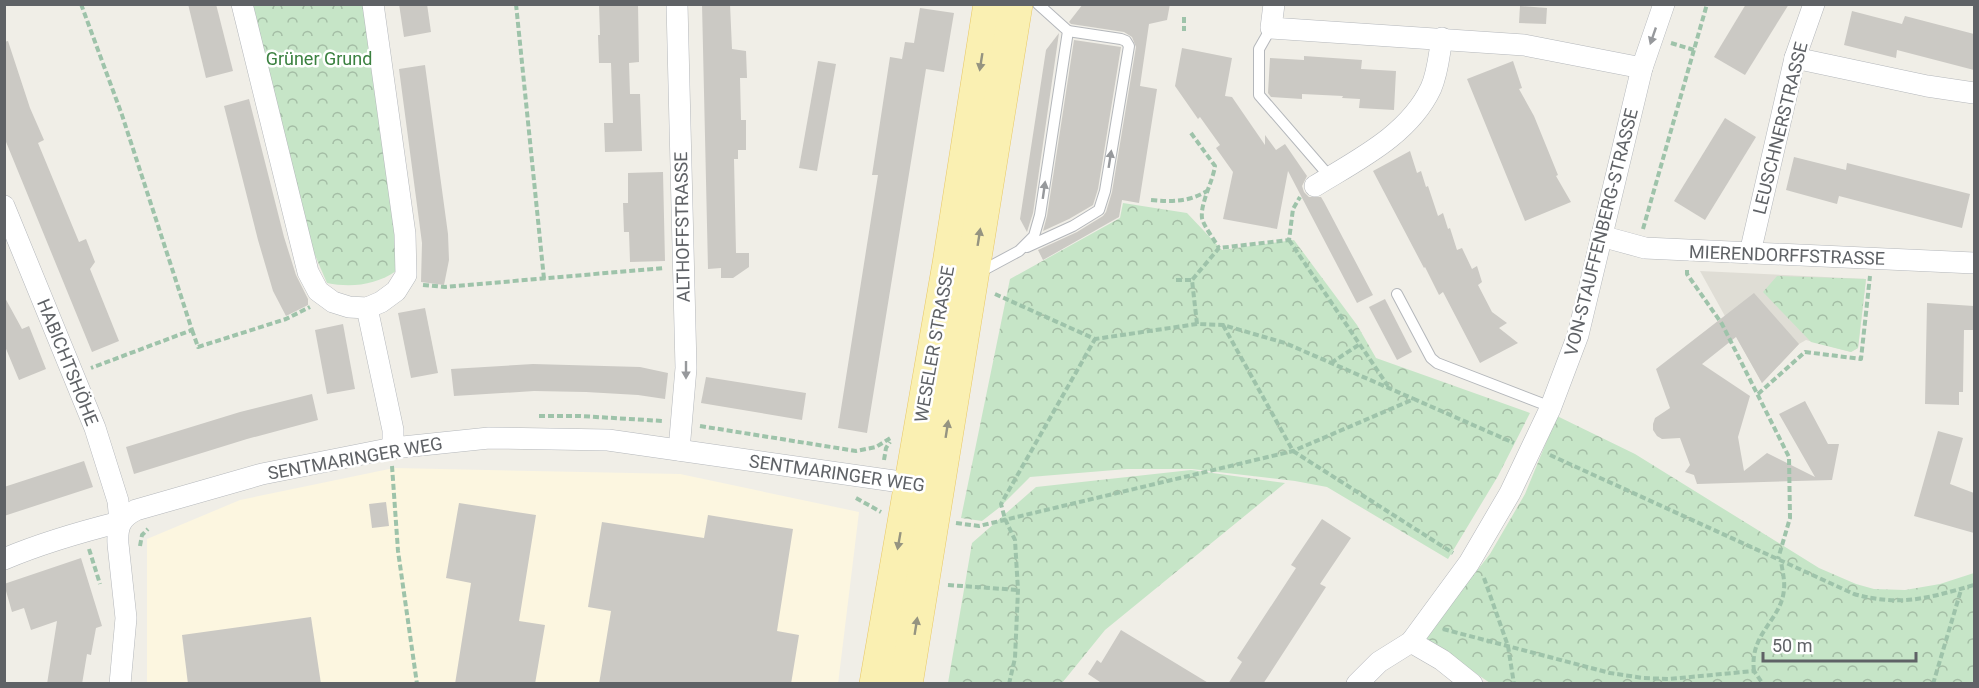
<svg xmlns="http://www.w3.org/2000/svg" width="1979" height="688" font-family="Roboto,sans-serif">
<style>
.commercial{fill:#fcf6e0}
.education{fill:#dfddd5}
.park{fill:url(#park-crowns)}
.building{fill:#cbc9c4}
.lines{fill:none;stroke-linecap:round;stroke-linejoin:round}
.service-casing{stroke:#b4b7bb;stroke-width:12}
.minor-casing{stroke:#b4b7bb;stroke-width:22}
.primary-casing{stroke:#e8c867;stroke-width:34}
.path{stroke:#9ec3aa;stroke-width:4;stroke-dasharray:6 3;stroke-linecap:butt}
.service{stroke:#fff;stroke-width:10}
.minor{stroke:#fff;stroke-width:21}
.primary{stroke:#faf0b2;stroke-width:33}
.oneway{fill:#97999c}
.oneway2{fill:#959481}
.labels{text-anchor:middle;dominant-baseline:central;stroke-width:5;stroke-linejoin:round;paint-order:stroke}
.park-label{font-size:18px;fill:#3b8140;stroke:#fff}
.street-label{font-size:18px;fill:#5f6266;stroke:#fff}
</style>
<defs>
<pattern id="park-crowns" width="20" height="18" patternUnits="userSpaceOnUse" patternTransform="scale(1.5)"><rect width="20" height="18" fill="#c6e5c7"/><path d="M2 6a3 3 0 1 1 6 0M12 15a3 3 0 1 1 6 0" fill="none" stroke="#a4bda5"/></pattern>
</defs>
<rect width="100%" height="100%" fill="#f0eee7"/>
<polygon class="commercial" points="394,468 680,474 859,512 838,684 147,683 147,539 240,500"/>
<polygon class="education" points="1700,271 1866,279 1858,348 1851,352 1806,340 1799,344 1762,383"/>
<g class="park">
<path d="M253,5H364L396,220V271C376,285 351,288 327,283L311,246Z"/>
<polygon points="1123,203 1187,213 1222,250 1294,240 1357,325 1376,358 1530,413 1498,476 1448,559 1327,487 1295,481 1192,469 1127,469 1030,477 1000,507 982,521 961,518 1010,279 1120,218"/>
<polygon points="1777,276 1866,279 1858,348 1851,352 1811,342 1763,292"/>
<polygon points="1557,416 1635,454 1819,568 1856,584 1874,589 1905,590 1940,584 1974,573 1974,683 1490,683 1424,638 1490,554 1525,494"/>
<polygon points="1191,470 1285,483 1105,630 1062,683 948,683 972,543 1036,487"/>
</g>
<g class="building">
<polygon points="188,4 216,4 233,71 206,78"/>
<polygon points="399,4 427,4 431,32 404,37"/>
<polygon points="599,4 638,4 639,62 629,63 630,94 640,94 642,151 605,152 604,123 613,123 611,63 599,63 598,35 600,35"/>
<polygon points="702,4 730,4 732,49 746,51 747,78 740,78 741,120 746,120 746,150 738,150 738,159 734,159 736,253 749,253 749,267 733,278 721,278 721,268 708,269"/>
<polygon points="1083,4 1170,4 1167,20 1149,24 1140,86 1157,89 1139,203 1122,200 1119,217 1043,260 1038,250 1077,232 1103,216 1106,212 1112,192 1136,47 1132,37 1124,32 1071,24 1069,22"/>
<polygon points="1746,4 1789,4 1745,75 1714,57"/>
<polygon points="1520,6 1547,8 1546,24 1519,23"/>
<polygon points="920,8 954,13 944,72 926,69 867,433 838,428 878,175 872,175 890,57 902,59 905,42 914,43"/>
<polygon points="1852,11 1902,24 1905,16 1974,34 1974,70 1897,50 1896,58 1844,45"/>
<polygon points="1059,33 1033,213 1027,232 1020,219 1046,50"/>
<polygon points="1074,40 1121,47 1098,189 1093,205 1069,219 1043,231 1047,216"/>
<polygon points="8,41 30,108 44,140 38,143 79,242 86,239 95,262 90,269 119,341 92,352 4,137 4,42"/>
<polygon points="1182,48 1232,58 1225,96 1232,97 1265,145 1265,135 1276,150 1285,144 1307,176 1302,186 1304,192 1309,197 1321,197 1324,202 1373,295 1357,303 1288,171 1277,229 1223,219 1233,172 1216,148 1220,145 1200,117 1198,119 1175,86"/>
<polygon points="1304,56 1362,60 1361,69 1396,71 1394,110 1359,108 1360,99 1342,98 1343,96 1302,94 1302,99 1271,97 1268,93 1270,58 1304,60"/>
<polygon points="818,61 836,64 817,171 799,168"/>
<polygon points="1513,61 1522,88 1519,89 1534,116 1558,175 1556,176 1571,202 1525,221 1467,79"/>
<polygon points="425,65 448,234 449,260 444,285 421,282 422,243 399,69"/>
<polygon points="249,99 284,237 296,275 308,299 308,305 286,316 273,291 258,240 224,106"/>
<polygon points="1725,118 1756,137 1705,220 1674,201"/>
<polygon points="1410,151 1417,173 1421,171 1426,187 1428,186 1438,216 1443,213 1448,229 1450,228 1457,250 1462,248 1472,269 1477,266 1482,282 1478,285 1492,312 1507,323 1499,328 1518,343 1480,363 1443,292 1439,295 1425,267 1424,268 1373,171"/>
<polygon points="1794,157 1846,170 1847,163 1970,194 1962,228 1839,196 1837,204 1786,190"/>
<polygon points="663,172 665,261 630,262 629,232 624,232 623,203 628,203 628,173"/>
<polygon points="1754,293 1799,344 1762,383 1736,337 1702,364 1750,396 1738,437 1744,471 1767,453 1815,477 1779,414 1805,401 1828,444 1839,444 1832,480 1697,484 1694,475 1685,472 1690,465 1680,438 1662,439 1657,436 1653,430 1653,424 1655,418 1670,408 1656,369"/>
<polygon points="4,296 22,329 29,326 46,369 19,380 4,344"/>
<polygon points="1385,299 1412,352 1397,360 1369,307"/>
<polygon points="1927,303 1974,306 1974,330 1964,330 1963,392 1959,392 1959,405 1925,404"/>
<polygon points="425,308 438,373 411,378 398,313"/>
<polygon points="343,324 355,389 327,394 315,330"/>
<polygon points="533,364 640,367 668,373 665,399 638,395 586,392 534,391 454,396 451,369"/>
<polygon points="706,377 806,393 802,420 701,403"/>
<polygon points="312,394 318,420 247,439 134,474 126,447 240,412"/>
<polygon points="1938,431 1963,438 1950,484 1974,493 1974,533 1914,516"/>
<polygon points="84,461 93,487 4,516 4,487"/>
<polygon points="386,502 389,526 372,528 369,504"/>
<polygon points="459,503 536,515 519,621 545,625 535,684 455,684 471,583 446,578"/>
<polygon points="708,515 793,529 777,631 799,635 791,684 599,684 611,611 588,607 602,522 704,538"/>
<polygon points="1322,519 1351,538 1320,584 1326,587 1263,684 1228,684 1242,662 1237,658 1296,568 1291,565"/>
<polygon points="81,558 102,626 96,628 91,655 87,654 82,684 47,684 57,621 31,630 24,608 12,612 4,584"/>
<polygon points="311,617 321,684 188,684 182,635"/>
<polygon points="1121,630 1210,684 1103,684 1088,674 1097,660 1101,663"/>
</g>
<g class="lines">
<defs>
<g id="service">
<polyline points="1271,28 1259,49 1259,95 1330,177"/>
<polyline points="1027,247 1073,226 1099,210 1105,191 1129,46 1126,41 1121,39 1068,31"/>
<polyline points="978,273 1019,251 1034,236 1040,215 1068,31 1038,4"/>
<polyline points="1397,294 1431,358 1437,363 1551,407"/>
</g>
<g id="minor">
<polyline points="242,4 308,272 318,291 333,302 349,307 367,308 381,302 396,291 406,275 405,234 373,4"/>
<polyline points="677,4 686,368 679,450"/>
<polyline points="1274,4 1271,28 1524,45 1642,68"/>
<polyline points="1795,58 1927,86 1974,93"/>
<path d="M1315,186C1357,160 1409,135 1431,88C1438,72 1439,55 1442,38"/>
<polyline points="4,206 95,428 118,501 120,522"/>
<polyline points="1601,236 1645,248 1974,263"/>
<polyline points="1750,253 1795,58 1814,4"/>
<polyline points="367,308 393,430 393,448"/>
<path d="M4,559C42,543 80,532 120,522"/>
<polyline points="1411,642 1442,660 1472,684"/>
<path d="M120,684L126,618L118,544C117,527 120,518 136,510L262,474L393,448L489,438L608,440L922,485"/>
<polyline points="1357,684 1379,662 1411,642 1469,563 1510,493 1550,409 1578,335 1642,68 1664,4"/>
</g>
<g id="primary">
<polyline points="876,684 949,264 990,4"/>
<polyline points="906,684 1016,4"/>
</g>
</defs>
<use href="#service" class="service-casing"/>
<use href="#minor" class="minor-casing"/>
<use href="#primary" class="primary-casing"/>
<g class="path">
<polyline points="81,4 122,115 192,330 91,368"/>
<polyline points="516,4 544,279"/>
<polyline points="1184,17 1184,31"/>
<polyline points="1671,43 1694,50"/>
<path d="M1191,133L1215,166C1213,181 1200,204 1202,218C1203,225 1215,241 1219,248"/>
<path d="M1151,200C1173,202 1188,202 1207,191"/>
<polyline points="1643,229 1707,4"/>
<polyline points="1289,240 1388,386"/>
<polyline points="1687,270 1687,274 1722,324 1789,457 1790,518 1778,559"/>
<polyline points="1176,280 1192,280"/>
<polyline points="423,285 445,287 664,268"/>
<polyline points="995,294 1095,339 1197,324 1223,325 1285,343 1414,399"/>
<polyline points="1197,324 1192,280 1219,248 1289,240 1293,209 1300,197"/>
<polyline points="1223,325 1293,451 1453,553"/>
<polyline points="192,330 198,347 286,319 310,307"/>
<polyline points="1331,363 1360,344"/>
<polyline points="1758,394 1805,352 1861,359 1870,276"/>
<polyline points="539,416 580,416 663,421"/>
<polyline points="700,426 856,451 876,447 892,437"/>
<path d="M1550,455L1854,594C1900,607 1929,598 1974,585"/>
<polyline points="884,460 886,448 890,442"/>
<polyline points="392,466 398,551 417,684"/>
<polyline points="856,498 881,512"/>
<polyline points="956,523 979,526 1293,451 1414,399 1514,443"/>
<polyline points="140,546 142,535 148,529"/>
<polyline points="89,549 100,584"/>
<polyline points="1484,578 1508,646 1514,684"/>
<polyline points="948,585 1018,590"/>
<polyline points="1443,629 1610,673 1643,678 1669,679 1754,671 1763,684"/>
<path d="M1754,671C1749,633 1782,620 1784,589C1785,580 1782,569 1781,561"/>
<polyline points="1009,684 1015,658 1018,590 1015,540 1005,519 1001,504 1095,339"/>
<polyline points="1933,684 1961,590"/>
</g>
<use href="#service" class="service"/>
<use href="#minor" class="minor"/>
<use href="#primary" class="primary"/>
</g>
<defs><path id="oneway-solid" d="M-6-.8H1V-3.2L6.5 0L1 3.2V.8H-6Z" transform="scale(1.5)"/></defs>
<g class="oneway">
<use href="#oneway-solid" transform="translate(1653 36) rotate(109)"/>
<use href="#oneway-solid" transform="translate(1110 159) rotate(-81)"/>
<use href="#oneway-solid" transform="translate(1044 190) rotate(-82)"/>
<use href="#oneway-solid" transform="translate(686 370) rotate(90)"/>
</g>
<g class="oneway2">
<use href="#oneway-solid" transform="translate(981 62) rotate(99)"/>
<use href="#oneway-solid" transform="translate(979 237) rotate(-81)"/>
<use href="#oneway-solid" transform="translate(947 429) rotate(-81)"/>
<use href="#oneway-solid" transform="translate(899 541) rotate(100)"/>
<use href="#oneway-solid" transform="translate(916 626) rotate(-81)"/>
</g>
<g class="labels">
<g class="park-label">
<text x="319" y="58">Grüner Grund</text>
</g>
<g class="street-label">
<text transform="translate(1780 128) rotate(-76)">LEUSCHNERSTRASSE</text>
<text transform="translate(682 227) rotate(-91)">ALTHOFFSTRASSE</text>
<text transform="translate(1601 232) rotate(-76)">VON-STAUFFENBERG-STRASSE</text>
<text transform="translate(1787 255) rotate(2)">MIERENDORFFSTRASSE</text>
<text transform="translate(934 344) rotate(-80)">WESELER STRASSE</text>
<text transform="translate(68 362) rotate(68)">HABICHTSHÖHE</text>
<text transform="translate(355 458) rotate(-10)">SENTMARINGER WEG</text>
<text transform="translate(837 473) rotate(8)">SENTMARINGER WEG</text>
</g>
</g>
<rect width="1979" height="688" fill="none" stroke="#5f6266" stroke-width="12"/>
<path d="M1763 652v9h153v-9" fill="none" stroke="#5f6266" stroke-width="3"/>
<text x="1772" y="652" font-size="18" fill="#5f6266" stroke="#ffffff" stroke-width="4.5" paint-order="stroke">50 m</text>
</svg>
